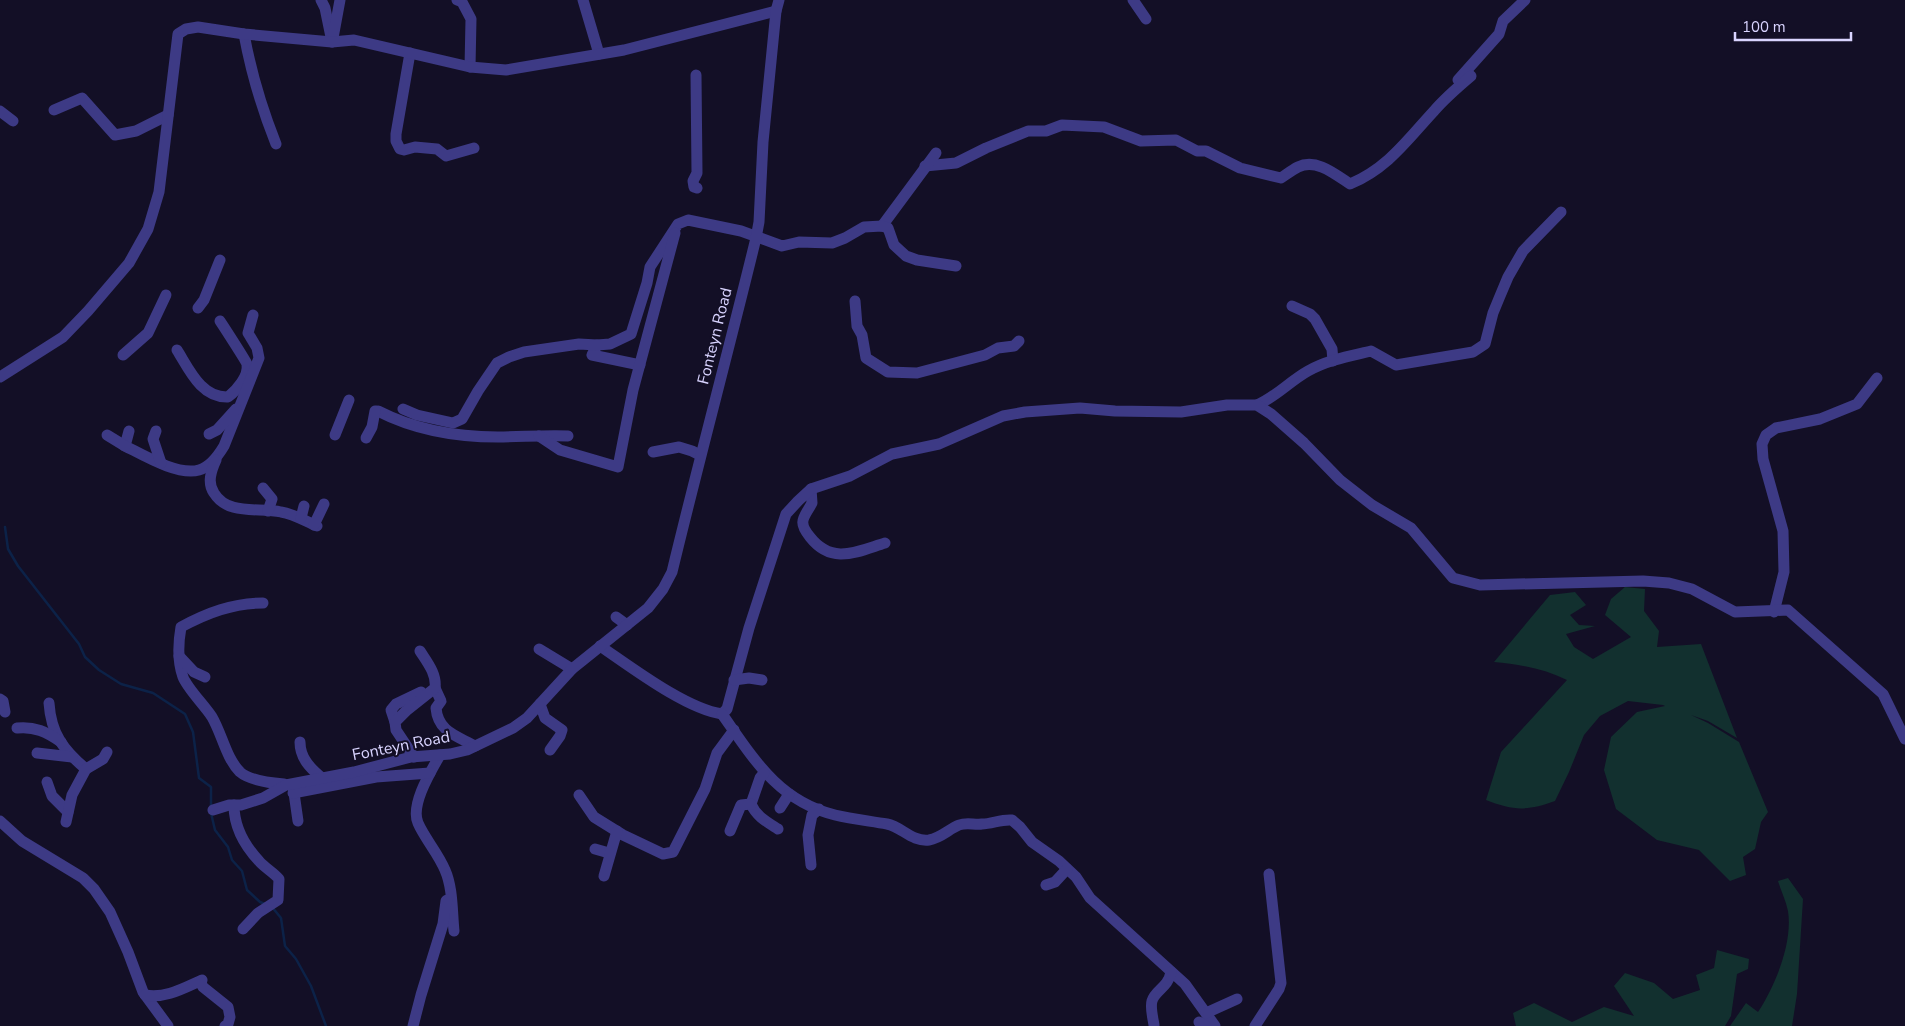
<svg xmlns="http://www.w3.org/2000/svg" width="1905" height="1026" font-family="'Nunito Sans',sans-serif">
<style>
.green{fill:#12302f}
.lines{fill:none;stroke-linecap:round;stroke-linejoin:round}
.stream{stroke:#0c2248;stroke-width:2.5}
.minor{stroke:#3d3a85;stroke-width:11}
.labels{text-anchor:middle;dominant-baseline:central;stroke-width:4;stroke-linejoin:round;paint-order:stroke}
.street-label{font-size:16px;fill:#d9d4ff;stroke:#130f26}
</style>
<rect width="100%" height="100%" fill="#130f26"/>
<g class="green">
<path d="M1625,587L1645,589L1644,611L1659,631L1657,647L1701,644L1737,738L1708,721L1691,715L1708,723L1739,742L1768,812L1761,822L1755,849L1743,857L1746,875L1730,881L1699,850L1657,840L1616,809L1604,770L1611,737L1637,712L1665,706L1663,705L1628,701L1600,716L1584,735L1569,772L1555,801C1527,811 1514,811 1486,800L1501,752L1567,680C1545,669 1519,664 1494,662L1550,595L1575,592L1586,605L1570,615L1579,625L1595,626L1566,634L1574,647L1593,659L1631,637L1605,615L1611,599Z"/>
<path d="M1788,878L1803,899L1797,994L1792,1026H1730L1746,1003L1758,1012C1775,986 1793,943 1788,911C1786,901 1781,891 1778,881Z"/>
<polygon points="1717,950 1749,959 1748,969 1737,974 1731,1016 1725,1026 1516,1026 1513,1013 1534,1003 1572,1022 1604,1007 1634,1016 1614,986 1625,973 1654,983 1673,999 1700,990 1696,975 1714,968"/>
</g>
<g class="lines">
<g class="stream">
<polyline points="5,527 8,549 18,566 79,644 85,657 99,670 121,684 153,693 185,714 193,732 199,778 211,787 211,808"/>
<polyline points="211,813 215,830 228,847 232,860 242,871 247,890 260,902 265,904"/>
<polyline points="272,907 281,918 285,946 296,959 311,986 326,1026"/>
</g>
<g class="minor">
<polyline points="321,0 325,8 332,42"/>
<polyline points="457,0 462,2 471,19 470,67"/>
<polyline points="583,0 599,54"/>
<polyline points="1133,0 1146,19"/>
<path d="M244,34C251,72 262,109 276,144"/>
<polyline points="333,38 340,0"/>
<polyline points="410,53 396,134 396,141 400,149 404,150 415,147 437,149 446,156 474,148"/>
<polyline points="696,75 697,173 693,181 694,187 697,188"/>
<polyline points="1458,80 1499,34 1503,21 1525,0"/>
<polyline points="54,110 82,98 115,135 136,131 168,115"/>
<polyline points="0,111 13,121"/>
<path d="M925,166L956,163L986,148L1028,131H1046L1062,125L1104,127L1141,141L1176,140L1197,151H1206L1240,168L1281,178C1287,174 1292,170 1298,167C1316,158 1335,174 1350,184C1388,168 1407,140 1434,111C1445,98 1458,87 1471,76"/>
<polyline points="882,226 936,153"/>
<polyline points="855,301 857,326 862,335 866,358 888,372 917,373 985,355 998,348 1014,346 1019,341"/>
<polyline points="1292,306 1310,314 1315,319 1332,349 1333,361"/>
<polyline points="198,308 204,300 220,260"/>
<polyline points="597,345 592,355 640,365"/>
<path d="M177,350C189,369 201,398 228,397C237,390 249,376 247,364C246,361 224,327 220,321"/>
<polyline points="123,355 148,333 166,295"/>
<polyline points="0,377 63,337 88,311 129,263 148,229 159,192 178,34 186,29 198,27 244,34 332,42 354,40 470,67 506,70 624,50 776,11"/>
<path d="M1257,405C1276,397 1290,381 1308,371C1327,360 1350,356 1371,351L1396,365L1473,352L1485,344L1493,313L1500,296L1508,277L1523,251L1561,212"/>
<polyline points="403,409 417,415 453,423 462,419 478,391 497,363 509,357 524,352 579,344 597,345 610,344 631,334 647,283 650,267 678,224 688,220 741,231 782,246 799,242 832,243 845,238 864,227 882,226 888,228 894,245 906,256 917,260 956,266"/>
<path d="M378,411C415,430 457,437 498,437C521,437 544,435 568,436"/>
<path d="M129,431L125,446C143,455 178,476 199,470C210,467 218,456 224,446L259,358L257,348L248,333L253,315"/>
<polyline points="156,431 153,439 161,463"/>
<polyline points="209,434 217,430 236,409"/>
<polyline points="107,435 125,446"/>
<polyline points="335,435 349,400"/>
<polyline points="539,436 560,450 618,467 633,390 675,233"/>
<polyline points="366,438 372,427 375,411"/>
<polyline points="653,452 679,447 692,451 700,455"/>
<path d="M216,460C211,471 207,483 214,493C228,516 259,507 281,512C294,514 305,521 317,526"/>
<polyline points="263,488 272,499 268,511"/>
<path d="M811,489L812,503C804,518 797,521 810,537C832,565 856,552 885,543"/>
<polyline points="301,518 304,506"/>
<polyline points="314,525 324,504"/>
<path d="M263,603C233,603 207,613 181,627C178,644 177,660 183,677C187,688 205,706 212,717C222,734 226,758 240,772C249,780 272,783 284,784"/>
<polyline points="1774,612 1784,572 1783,531 1763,459 1762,444 1766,435 1776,428 1820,419 1857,404 1877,378"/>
<polyline points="616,617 627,625"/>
<path d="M600,646C631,667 686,709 722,714L727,709L749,628L786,514L798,501L811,489L850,476L892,454L939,444L1003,416L1025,412L1080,408L1115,411L1181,412L1227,405H1257L1271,414L1304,443L1340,480L1372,505L1411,528L1453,578L1480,585L1643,581L1669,583L1692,589L1735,612L1788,610L1883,694L1905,739"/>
<polyline points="539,649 572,669"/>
<polyline points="179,656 194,672 205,677"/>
<polyline points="734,680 749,678 762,680"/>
<path d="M435,688L441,701L436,708C438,732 457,736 475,746"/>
<polyline points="0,699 3,701 5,712"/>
<path d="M49,703C51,733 63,750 86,769"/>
<polyline points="540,704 545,718 562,730 560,736 550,750"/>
<path d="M722,714C753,758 778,801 835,815C852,819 870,821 887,824C902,827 912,842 929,840C941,838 949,829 959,825C967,822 974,825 982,824C992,824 1001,819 1012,820L1020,827L1032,842L1059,861L1076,877L1090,898L1185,984L1215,1026"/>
<polyline points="395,722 391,710 396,704 421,692"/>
<path d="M17,728C34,726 47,732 61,742"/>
<path d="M300,742C300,758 310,768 322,778"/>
<polyline points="37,753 72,757"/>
<path d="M440,755C431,771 410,805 418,823C425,839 438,853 445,870C453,888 452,912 454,931"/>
<path d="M414,757L396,730L395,722L406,711L435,688C437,674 427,662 420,651"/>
<path d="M764,773L760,778L751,804C756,816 767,822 778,829"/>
<polyline points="47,782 52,796 68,812"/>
<polyline points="293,786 298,821"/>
<polyline points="293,793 376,777 430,773"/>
<polyline points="579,795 594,817 623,835 663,854 673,852 705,789 717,753 734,730"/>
<path d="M234,805C234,826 244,845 259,861C265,868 273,872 279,879L278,900L258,913L243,929"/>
<polyline points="780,808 789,794"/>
<path d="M213,810L229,805H241L263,798L286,785L354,772L411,757L450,754L467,750L513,728L527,718L572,669L648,608L663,589L672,572C699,460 729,349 756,238L759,222L763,142L776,11L779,0"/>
<polyline points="0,821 22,841 83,878 94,889 110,912 128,952 143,992 168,1026"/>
<polyline points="66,822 72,795 86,769 103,759 107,752"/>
<polyline points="730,831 741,805 751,804"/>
<polyline points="595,849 609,853"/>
<polyline points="811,865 808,835 812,815 819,809"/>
<polyline points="604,876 617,831"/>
<polyline points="1046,885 1055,882 1067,869"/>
<path d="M145,995C165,999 184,988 202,980L201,983L203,987L228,1007L230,1017L228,1024L225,1026"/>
<polyline points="1206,1013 1237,999"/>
<polyline points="1199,1022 1206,1026"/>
<path d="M1154,1025C1153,1018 1150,1008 1152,1001C1155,990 1168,988 1171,972"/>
<polyline points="413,1026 421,995 443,924 446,901 447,900"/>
<polyline points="1255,1026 1279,989 1281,983 1269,874"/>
</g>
</g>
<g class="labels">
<g class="street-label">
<text transform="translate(715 336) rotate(-76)">Fonteyn Road</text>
<text transform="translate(401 746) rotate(-11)">Fonteyn Road</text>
</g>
</g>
<path d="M1735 32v8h116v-8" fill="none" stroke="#d9d4ff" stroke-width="2.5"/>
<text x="1742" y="32" font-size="15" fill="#d9d4ff" stroke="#130f26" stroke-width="4" paint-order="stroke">100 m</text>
</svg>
